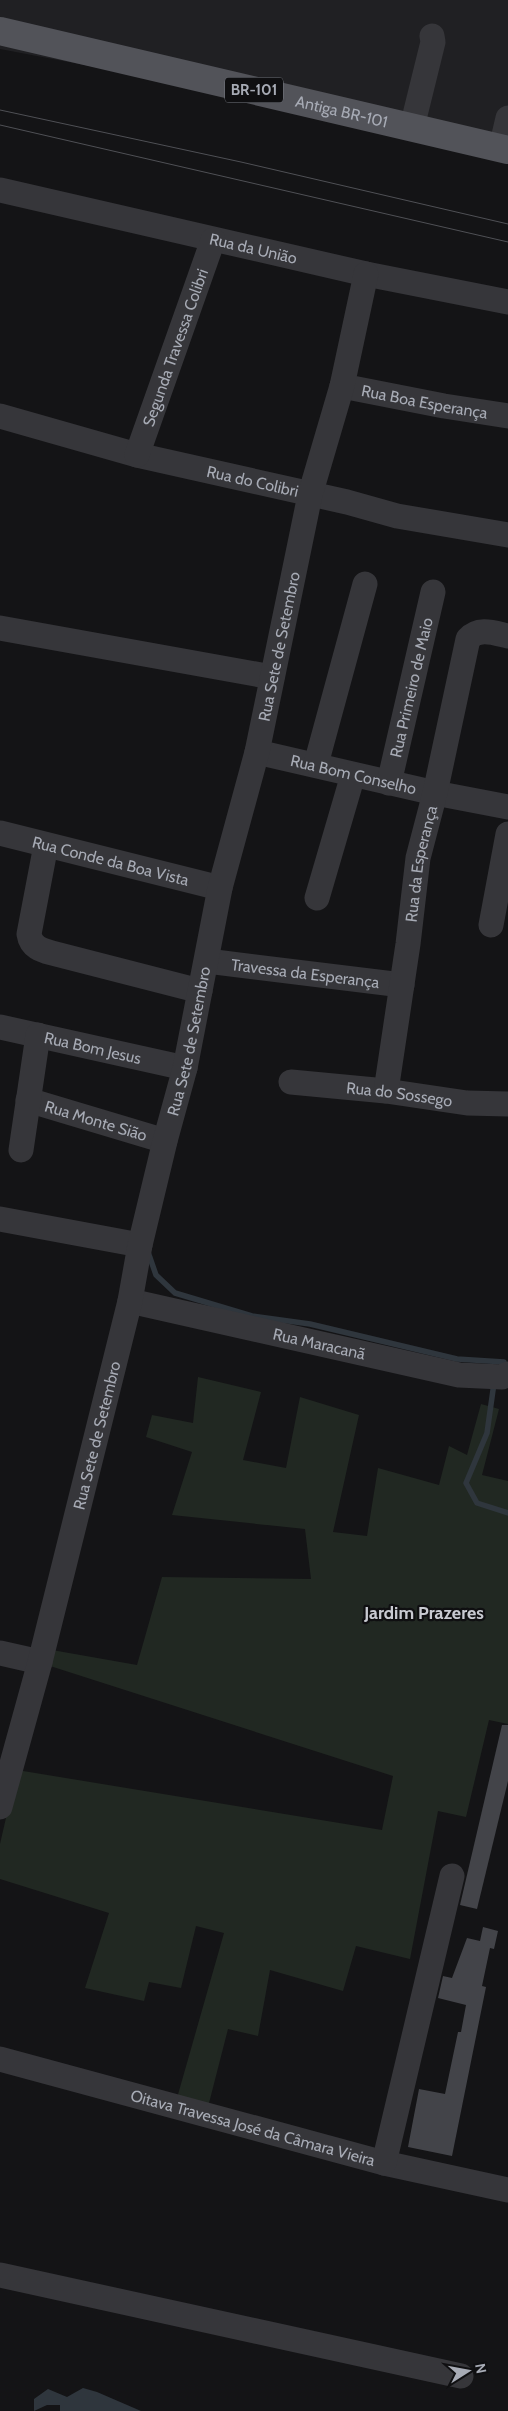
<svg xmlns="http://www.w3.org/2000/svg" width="508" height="2411" font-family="Cabin,sans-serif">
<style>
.built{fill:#202023}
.green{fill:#212822}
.water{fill:#2f363d}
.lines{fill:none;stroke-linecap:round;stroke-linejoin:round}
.stream{stroke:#2f363d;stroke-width:5.5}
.building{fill:#434449}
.minor{stroke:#36363a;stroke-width:25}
.major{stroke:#525359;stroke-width:28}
.tram{stroke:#4f5055;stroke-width:1}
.labels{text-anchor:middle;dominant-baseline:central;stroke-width:4.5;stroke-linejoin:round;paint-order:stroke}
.shield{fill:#0f0f11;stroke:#797c84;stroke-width:1}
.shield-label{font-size:15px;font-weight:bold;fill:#a7abb5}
.street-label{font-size:16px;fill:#a7abb5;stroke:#0f0f11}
.neighbourhood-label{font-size:18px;font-weight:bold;fill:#c8cad1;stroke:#0f0f11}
</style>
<rect width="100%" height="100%" fill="#141416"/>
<polygon class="built" points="0,0 508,0 508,150 412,127 0,49"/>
<polygon class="green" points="198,1377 261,1392 243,1460 286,1468 300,1397 359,1415 333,1532 367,1536 378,1468 439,1485 449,1446 467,1455 481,1404 499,1409 482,1475 508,1481 508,1724 489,1720 466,1817 438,1811 410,1959 356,1946 343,1991 270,1970 258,2036 228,2029 208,2107 177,2098 224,1933 196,1926 181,1988 149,1982 144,2001 85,1988 109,1913 0,1879 0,1844 17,1770 382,1830 393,1776 47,1665 52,1650 137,1665 162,1577 311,1579 305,1529 172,1515 192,1452 146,1437 152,1415 193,1423"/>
<polygon class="water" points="83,2388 97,2392 141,2411 60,2411 60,2405 47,2405 34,2411 34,2399 48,2389 67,2397"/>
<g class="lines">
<g class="stream">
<polyline points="148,1252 156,1275 175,1293 252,1316 310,1324 457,1359 504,1362"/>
<polyline points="494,1383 487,1433 466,1483 477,1503 508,1513"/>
</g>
</g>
<g class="building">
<polygon points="502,1725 508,1725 508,1781 477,1909 460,1905"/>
<polygon points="483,1927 498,1931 494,1949 490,1948 482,1986 486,1987 452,2156 408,2147 419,2089 445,2094 458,2032 461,2032 466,2005 438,1998 443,1976 452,1978 467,1938 480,1941"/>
</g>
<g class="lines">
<g class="minor">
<polyline points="412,127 433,42 432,36"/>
<polyline points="501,148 508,118"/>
<path id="s1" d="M0,190L366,274L508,302"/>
<path id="s2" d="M342,386L444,406L508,416"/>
<path id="s3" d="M0,416L137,455L347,502L397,516L508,535"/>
<path id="s4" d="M137,455L213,240"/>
<polyline points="0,628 272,677"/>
<path id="s5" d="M257,752L435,793L508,807"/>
<polyline points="316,764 365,584"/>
<path id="s6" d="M389,783L433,592"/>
<path id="s7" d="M0,833L220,888"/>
<path d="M46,845L29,934C31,947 41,950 52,953L200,991"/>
<polyline points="317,898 353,775"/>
<polyline points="491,925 508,834"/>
<path id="s8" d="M207,961L402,985"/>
<path id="s9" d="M0,1027L185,1068"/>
<path id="s10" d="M291,1082L386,1091L467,1103L508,1104"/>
<path id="s11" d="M386,1091L408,944L418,858L435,793L468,639C479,627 494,633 508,636"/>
<path id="s12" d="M28,1100L165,1141"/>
<polyline points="21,1150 38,1035"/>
<polyline points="0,1219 140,1245"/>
<path id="s13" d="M130,1301L459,1375L502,1377L508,1374"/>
<polyline points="0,1653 40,1662"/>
<path id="s14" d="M0,1807L40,1662L130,1301L140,1245L165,1141L185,1068L220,888L257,752L310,495L342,386L366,274"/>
<path id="s15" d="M0,2059L384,2163L508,2190"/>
<polyline points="384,2163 452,1876"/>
<polyline points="0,2275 461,2376"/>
</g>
<path class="major" id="s16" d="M0,31L508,150"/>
<g class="tram">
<polyline points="0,110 241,162 508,224"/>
<polyline points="0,125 508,242"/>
</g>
</g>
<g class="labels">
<rect class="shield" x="225" y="77.5" width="58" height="25" rx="4"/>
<g class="shield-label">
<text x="254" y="90">BR-101</text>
</g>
<g class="street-label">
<text stroke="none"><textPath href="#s16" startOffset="351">Antiga BR-101</textPath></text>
<text stroke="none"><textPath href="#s1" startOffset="260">Rua da União</textPath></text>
<text stroke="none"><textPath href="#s4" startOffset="114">Segunda Travessa Colibri</textPath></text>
<text stroke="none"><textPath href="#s2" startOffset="84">Rua Boa Esperança</textPath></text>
<text stroke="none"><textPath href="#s3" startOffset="261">Rua do Colibri</textPath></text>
<text stroke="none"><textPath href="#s14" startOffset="1194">Rua Sete de Setembro</textPath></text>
<text stroke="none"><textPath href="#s6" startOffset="98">Rua Primeiro de Maio</textPath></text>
<text stroke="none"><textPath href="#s5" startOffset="99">Rua Bom Conselho</textPath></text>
<text stroke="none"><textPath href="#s7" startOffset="114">Rua Conde da Boa Vista</textPath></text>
<text stroke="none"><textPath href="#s11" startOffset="230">Rua da Esperança</textPath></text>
<text stroke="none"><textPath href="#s8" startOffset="99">Travessa da Esperança</textPath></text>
<text stroke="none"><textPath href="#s14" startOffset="789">Rua Sete de Setembro</textPath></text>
<text stroke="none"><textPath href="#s9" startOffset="95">Rua Bom Jesus</textPath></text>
<text stroke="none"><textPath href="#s10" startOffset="109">Rua do Sossego</textPath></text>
<text stroke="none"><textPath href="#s12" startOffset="71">Rua Monte Sião</textPath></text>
<text stroke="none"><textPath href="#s13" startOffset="194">Rua Maracanã</textPath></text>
<text stroke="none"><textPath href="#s14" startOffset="384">Rua Sete de Setembro</textPath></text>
<text stroke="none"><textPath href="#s15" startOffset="262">Oitava Travessa José da Câmara Vieira</textPath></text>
</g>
<g class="neighbourhood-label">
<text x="424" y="1613">Jardim Prazeres</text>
</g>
</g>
<g transform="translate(468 2371) rotate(79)" stroke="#0f0f11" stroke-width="4" paint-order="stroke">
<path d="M0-4L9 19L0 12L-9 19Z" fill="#a7abb5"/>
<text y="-8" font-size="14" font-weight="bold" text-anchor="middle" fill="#a7abb5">N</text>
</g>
</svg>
